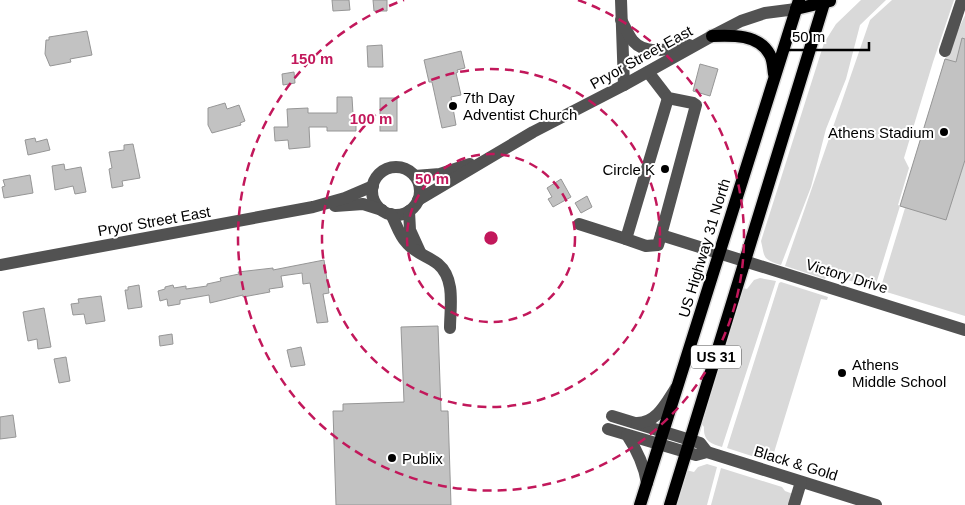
<svg xmlns="http://www.w3.org/2000/svg" width="965" height="505" font-family="Helvetica,sans-serif">
<style>
.grass{fill:#d9d9d9}
.building{fill:#c2c2c2;stroke:#969696}
.lines{fill:none;stroke-linecap:round;stroke-linejoin:round}
.major-casing{stroke:#dbdbdb;stroke-width:15}
.minor{stroke:#525252;stroke-width:12}
.major{stroke:#000;stroke-width:12}
.ring{fill:none;stroke:#c2185b;stroke-width:2.5;stroke-dasharray:9 6}
.poi-dot{fill:#000;stroke:#fff;stroke-width:2}
.labels{text-anchor:middle;dominant-baseline:central;stroke-width:4;stroke-linejoin:round;paint-order:stroke}
.shield{fill:#fff;stroke:#4c4c4c;stroke-width:1}
.shield-label{font-size:14px;font-weight:bold;fill:#000}
.street-label{font-size:15px;fill:#000;stroke:#fff}
.poi-label{font-size:15px;fill:#000;stroke:#fff;text-anchor:start}
.centre{fill:#c2185b;stroke:#fff;stroke-width:2.5}
.ring-label{font-size:15px;text-anchor:middle;font-weight:bold;fill:#c2185b;stroke:#fff;stroke-width:4;stroke-linejoin:round;paint-order:stroke}
</style>
<rect width="100%" height="100%" fill="#fff"/>
<g class="grass">
<path d="M861,0H886L860,25L846,79L826,129L811,187L781,265C762,259 765,258 761,241L824,43L836,24Z"/>
<polygon points="892,0 954,0 933,62 904,158 909,168 898,205 900,206 876,284 870,287 828,274 825,279 785,266 870,20"/>
<polygon points="965,15 965,316 880,290 905,208 900,206 945,59"/>
<path d="M760,278L776,281L722,447C710,444 703,440 704,427L701,423L743,288L747,289L754,280Z"/>
<polygon points="781,282 828,297 827,300 821,299 772,459 780,462 779,465 727,448 779,283"/>
<polygon points="707,464 717,467 707,505 675,505 686,470 694,472 698,467"/>
<polygon points="721,468 782,487 785,491 793,494 790,505 711,505"/>
</g>
<g class="building">
<polygon points="332,0 349,0 350,10 333,11"/>
<polygon points="373,0 387,0 387,11 374,11"/>
<polygon points="87,31 92,55 70,59 71,62 50,66 45,54 46,40 49,40 49,37"/>
<polygon points="962,38 965,39 965,160 946,220 900,206 945,59 956,62"/>
<polygon points="382,45 383,67 368,67 367,46"/>
<polygon points="461,51 465,68 457,70 458,72 456,73 461,95 451,97 456,125 442,128 432,82 429,82 424,60"/>
<polygon points="700,64 718,69 710,96 693,91"/>
<polygon points="294,72 295,83 283,85 282,74"/>
<polygon points="337,97 352,97 353,114 356,113 356,131 327,131 327,127 309,127 310,147 289,149 288,140 275,141 274,127 288,127 287,109 308,108 308,113 337,113"/>
<rect x="380" y="98" width="17" height="33"/>
<polygon points="225,103 227,109 239,105 245,121 240,123 241,125 212,133 208,125 208,108"/>
<polygon points="35,138 36,142 47,139 50,150 28,155 25,140"/>
<polygon points="133,144 140,178 122,181 123,186 112,188 109,169 112,168 109,152 124,150 124,145"/>
<polygon points="64,164 65,170 81,167 86,192 75,194 73,186 55,190 52,166"/>
<polygon points="30,175 33,193 4,198 2,187 5,186 3,180"/>
<polygon points="561,179 571,197 553,207 548,199 552,197 547,188"/>
<polygon points="587,196 592,207 581,213 575,203"/>
<polygon points="324,260 329,293 323,294 328,322 317,323 310,283 303,284 302,273 281,276 283,287 269,289 270,292 243,297 243,295 210,303 209,295 180,300 180,304 168,306 167,299 160,301 158,291 165,289 165,287 173,285 174,288 186,286 186,289 207,286 207,284 221,281 220,278 239,274 238,272 273,268 273,270"/>
<polygon points="139,285 142,307 128,309 125,290 128,290 128,287"/>
<polygon points="101,296 105,321 86,324 84,314 73,315 71,304 79,303 78,299"/>
<polygon points="44,308 51,347 38,349 37,339 28,341 23,312"/>
<polygon points="438,326 441,411 448,411 451,505 336,505 333,411 343,411 343,404 404,402 401,327"/>
<polygon points="172,334 173,344 160,346 159,336"/>
<polygon points="301,347 305,365 291,367 287,350"/>
<polygon points="66,357 70,381 59,383 54,359"/>
<polygon points="13,415 16,437 0,439 0,417"/>
</g>
<g class="lines">
<defs>
<g id="major">
<polyline points="796,9 830,1"/>
<path d="M712,36C732,35 759,34 770,55C773,60 773,68 774,74"/>
<polyline points="640,505 799,0"/>
<polyline points="670,505 825,0"/>
</g>
</defs>
<use href="#major" class="major-casing"/>
<g class="minor">
<polyline points="621,0 624,85"/>
<path d="M621,20C625,26 628,35 633,41C647,57 671,48 689,45"/>
<polyline points="945,51 962,0"/>
<polyline points="648,72 668,98 693,103 696,105 661,235 965,330"/>
<circle cx="396" cy="191" r="24"/>
<polyline points="415,176 440,174 470,164"/>
<polyline points="418,200 533,132 624,85 712,36 741,21 765,13 796,9"/>
<polyline points="335,206 363,204 382,210"/>
<polyline points="409,211 410,230 420,252"/>
<path d="M391,214C396,223 399,235 406,242C414,253 428,256 438,264C456,279 450,308 450,328"/>
<polyline points="579,224 626,239"/>
<polyline points="661,235 658,245 646,246 626,239 668,98"/>
<polyline points="0,265 313,207 345,198 373,186"/>
<polyline points="612,416 700,443 707,452"/>
<path d="M637,423C657,423 666,403 676,388"/>
<polyline points="608,429 696,455 707,452 876,505"/>
<path d="M627,435C637,450 644,464 647,483"/>
<polyline points="794,505 801,482"/>
</g>
<use href="#major" class="major"/>
</g>
<g class="ring">
<circle cx="491" cy="238" r="84"/>
<circle cx="491" cy="238" r="169"/>
<path d="M578 0A253 253 0 1 1 404 0"/>
</g>
<g class="poi-dot">
<circle cx="453" cy="106" r="5"/>
<circle cx="944" cy="132" r="5"/>
<circle cx="665" cy="169" r="5"/>
<circle cx="842" cy="373" r="5"/>
<circle cx="392" cy="458" r="5"/>
</g>
<g class="labels">
<rect class="shield" x="691" y="345.5" width="50" height="23" rx="4"/>
<g class="shield-label">
<text x="716" y="357">US 31</text>
</g>
<g class="street-label">
<text transform="translate(641 57) rotate(-29)">Pryor Street East</text>
<text transform="translate(154 221) rotate(-10)">Pryor Street East</text>
<text transform="translate(704 248) rotate(-73)">US Highway 31 North</text>
<text transform="translate(847 276) rotate(17)">Victory Drive</text>
<text transform="translate(796 463) rotate(17)">Black &amp; Gold</text>
</g>
<g class="poi-label">
<text x="463" y="97">7th Day<tspan x="463" dy="17">Adventist Church</tspan></text>
<text x="934" y="132" text-anchor="end">Athens Stadium</text>
<text x="655" y="169" text-anchor="end">Circle K</text>
<text x="852" y="364">Athens<tspan x="852" dy="17">Middle School</tspan></text>
<text x="402" y="458">Publix</text>
</g>
</g>
<circle cx="491" cy="238" r="8" class="centre"/>
<g class="ring-label">
<text x="312" y="64">150 m</text>
<text x="371" y="124">100 m</text>
<text x="432" y="184">50 m</text>
</g>
<path d="M785 42v8h84v-8" fill="none" stroke="#000000" stroke-width="2.5"/>
<text x="792" y="42" font-size="15" fill="#000000" stroke="#ffffff" stroke-width="4" paint-order="stroke">50 m</text>
</svg>
